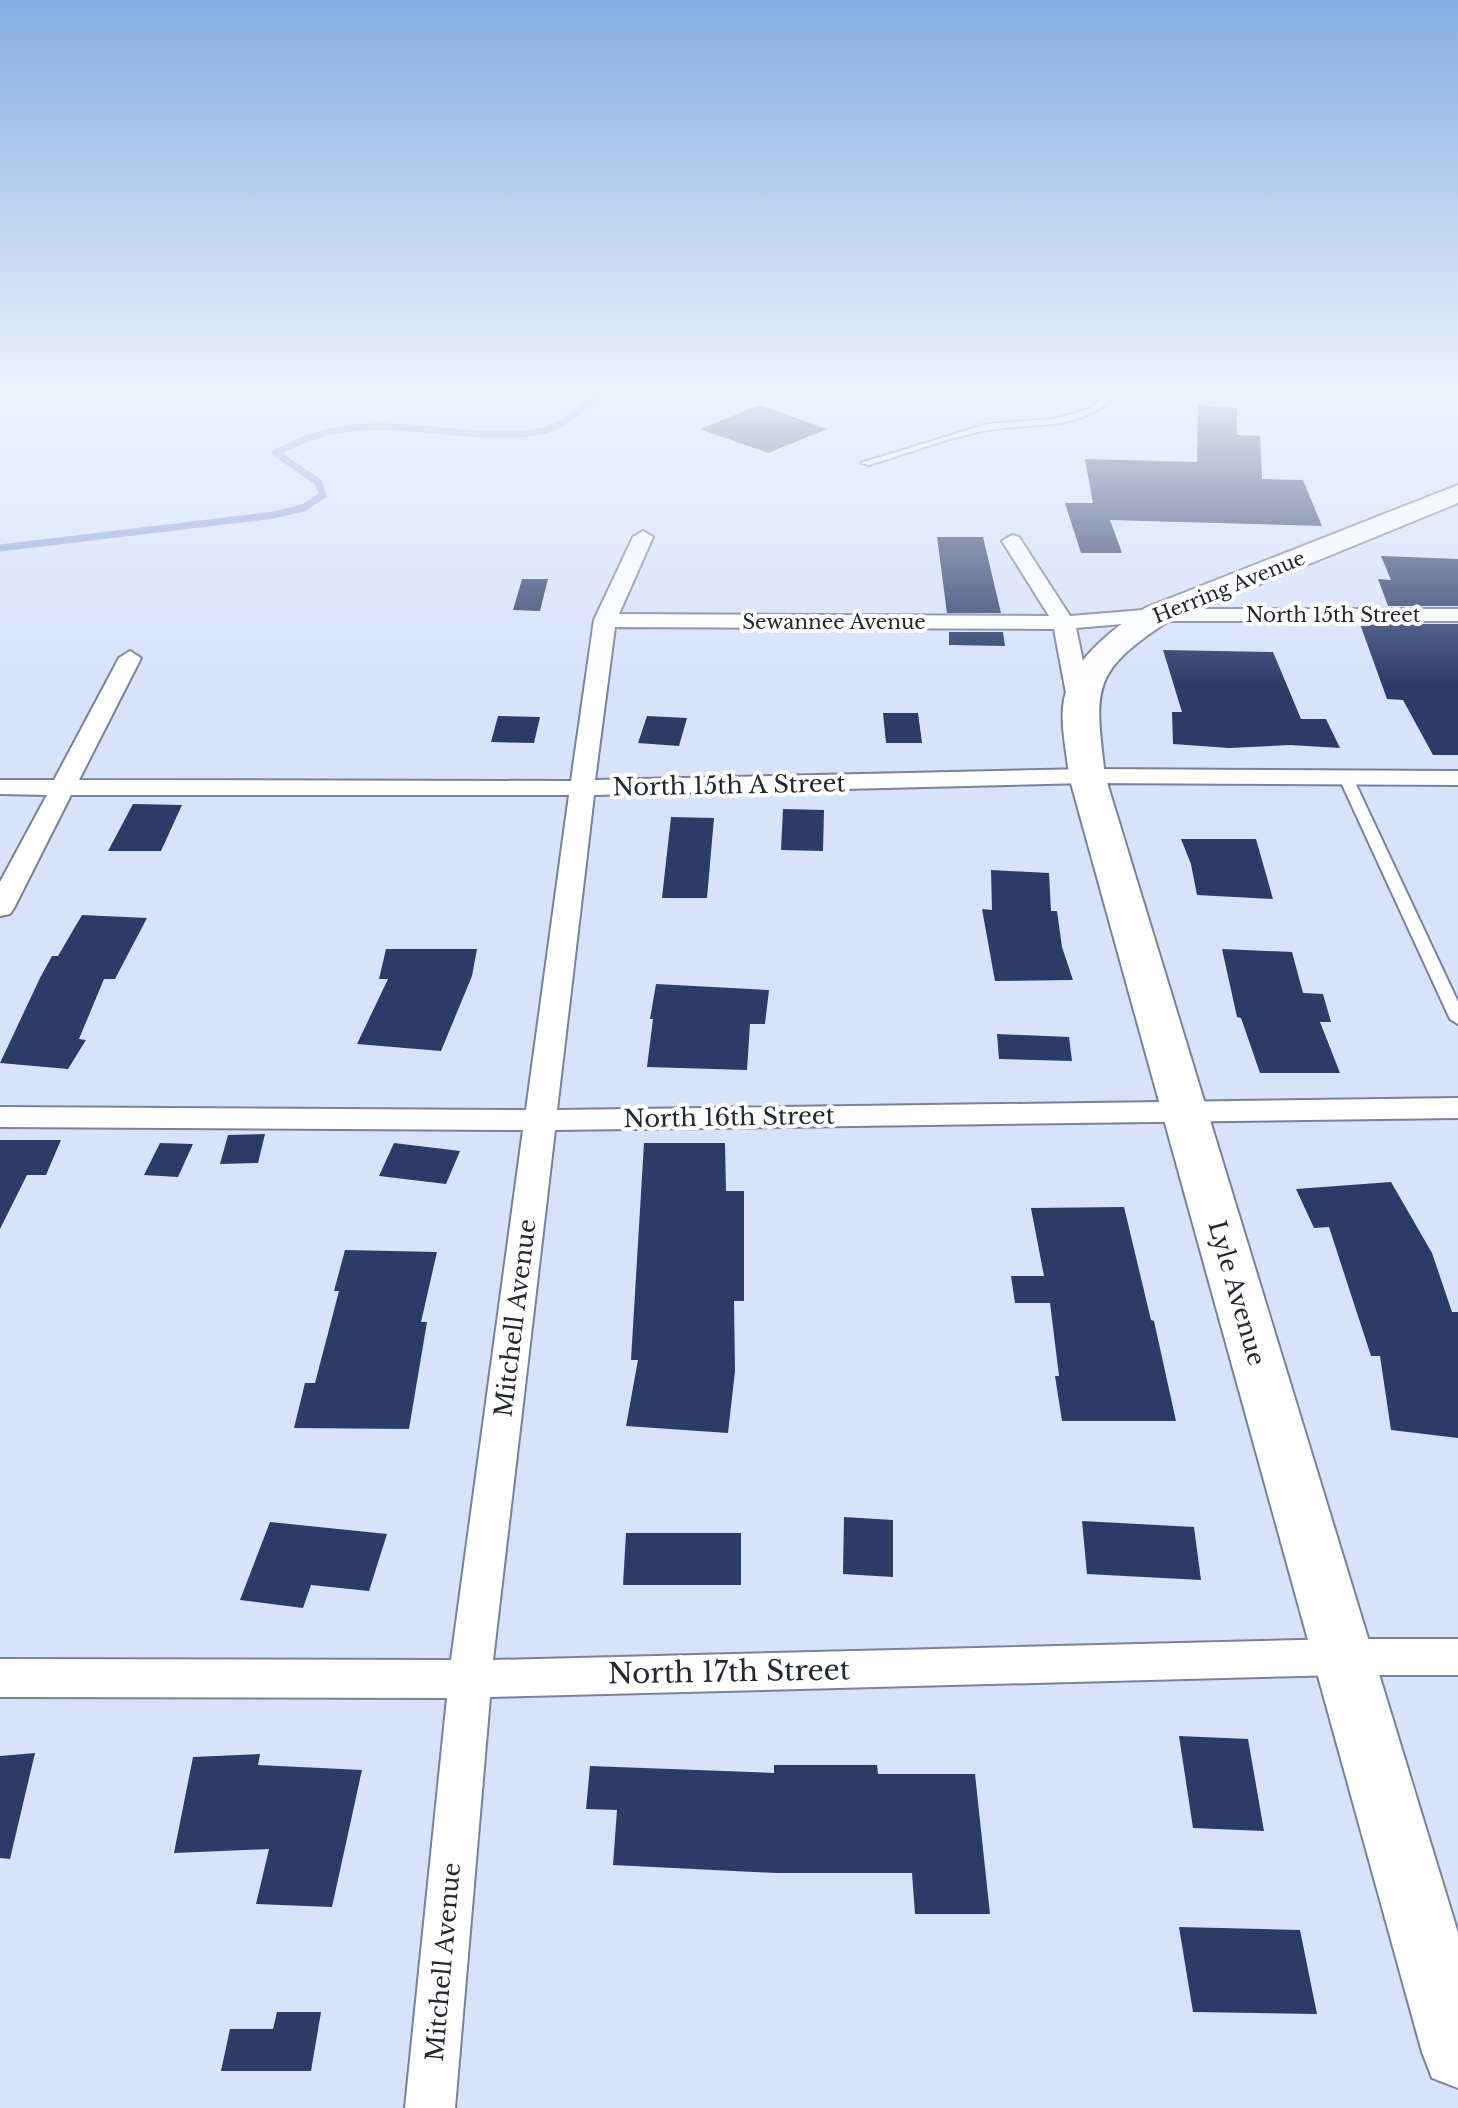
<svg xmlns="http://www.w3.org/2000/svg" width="1458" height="2108" font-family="'Libre Baskerville',serif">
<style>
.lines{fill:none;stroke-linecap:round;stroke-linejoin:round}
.stream{stroke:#8fa5d9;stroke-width:7}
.building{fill:#2b3c69}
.service-casing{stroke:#788299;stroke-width:4}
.minor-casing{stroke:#788299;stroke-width:4}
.secondary-casing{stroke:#788299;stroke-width:4}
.service{fill:#fff;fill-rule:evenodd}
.minor{fill:#fff;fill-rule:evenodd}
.secondary{fill:#fff;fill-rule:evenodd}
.labels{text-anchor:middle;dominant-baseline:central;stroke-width:8;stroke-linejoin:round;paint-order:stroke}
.far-street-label{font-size:20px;fill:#242831;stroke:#fff}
.street-label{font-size:24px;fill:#242831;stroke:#fff}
.near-street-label{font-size:28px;fill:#242831;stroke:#fff}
</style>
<rect width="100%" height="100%" fill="#d7e2fb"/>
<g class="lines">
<path class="stream" d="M0,548L274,515L303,508L323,495L318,482L276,453C350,411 408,431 487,434C507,434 529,436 549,429C570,421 586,404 604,390"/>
</g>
<g class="building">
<polygon points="760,405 827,429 768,453 700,429"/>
<polygon points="1198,405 1237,408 1237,435 1260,436 1262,479 1303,480 1322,526 1110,520 1122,553 1081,553 1065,503 1093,503 1085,459 1197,462"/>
<polygon points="937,537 983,537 1001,613 947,613"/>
<polygon points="1381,556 1458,559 1458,606 1388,606 1378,579 1391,580"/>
<polygon points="522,579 548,579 540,611 513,610"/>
<polygon points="1360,624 1458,624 1458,755 1433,755 1403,700 1387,699"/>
<polygon points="949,632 1003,632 1005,646 949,645"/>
<polygon points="1163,650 1273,652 1301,719 1326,719 1340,748 1290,745 1229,748 1173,744 1172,712 1182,712"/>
<polygon points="883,713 918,713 922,743 886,743"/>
<polygon points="498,716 540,717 534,743 491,742"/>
<polygon points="647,716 687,718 679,746 638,743"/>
<polygon points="133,804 182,805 161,851 108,851"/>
<polygon points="783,809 824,810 823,851 781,850"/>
<polygon points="671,817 714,818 707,898 662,898"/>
<polygon points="1181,839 1256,839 1273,899 1197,895 1191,864"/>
<polygon points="991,870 1049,873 1051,911 1057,911 1062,947 1073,980 995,981 982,909 992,910"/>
<polygon points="82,915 147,918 115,979 104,979 79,1039 86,1040 68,1069 0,1063 40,978 52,956 58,956"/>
<polygon points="386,949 477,949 472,976 441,1051 357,1044 388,979 379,979"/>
<polygon points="1222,949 1292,952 1303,993 1323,994 1331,1022 1320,1022 1340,1073 1260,1073 1241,1018 1237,1017"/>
<polygon points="656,984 769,990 765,1024 750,1024 747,1070 647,1067 653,1019 650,1019"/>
<polygon points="997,1034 1069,1037 1072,1061 999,1059"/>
<polygon points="265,1134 258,1163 220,1164 228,1135"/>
<polygon points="0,1140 61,1140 46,1175 27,1175 0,1229"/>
<polygon points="160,1143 193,1144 178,1177 144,1175"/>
<polygon points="394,1143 460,1151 446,1184 379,1176"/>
<polygon points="644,1143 725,1143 726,1191 744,1191 744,1301 734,1301 735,1371 728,1433 626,1426 638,1360 631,1360"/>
<polygon points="1391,1182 1432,1253 1452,1312 1458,1312 1458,1438 1391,1430 1380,1356 1371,1356 1329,1227 1314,1228 1296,1189"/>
<polygon points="1124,1207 1151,1320 1154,1321 1176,1421 1062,1421 1055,1376 1059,1376 1050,1303 1015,1303 1011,1276 1044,1276 1031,1208"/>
<polygon points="345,1250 437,1252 421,1322 427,1322 409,1429 294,1428 305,1383 315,1383 339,1291 334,1291"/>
<polygon points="844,1517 893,1520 893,1577 843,1574"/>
<polygon points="1082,1521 1194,1527 1201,1580 1087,1574"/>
<polygon points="270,1522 387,1534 369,1591 311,1585 303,1608 240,1600"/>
<polygon points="626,1533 741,1533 741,1585 623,1585"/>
<polygon points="1179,1736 1248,1739 1264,1831 1193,1828"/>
<polygon points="35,1753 10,1859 0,1858 0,1756"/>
<polygon points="260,1754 258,1765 362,1770 332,1907 256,1904 269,1849 174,1853 193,1757"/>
<polygon points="774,1765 877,1765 878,1774 975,1774 990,1914 915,1914 912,1873 776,1873 613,1865 617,1810 586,1809 590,1766 774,1773"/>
<polygon points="1179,1927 1300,1930 1317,2014 1193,2012"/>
<polygon points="277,2012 321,2012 311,2071 221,2071 230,2029 273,2029"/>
</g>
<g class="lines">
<defs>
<g id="service">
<path d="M1111,390H1121C1079,434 1041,421 989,430C951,436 907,454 869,465L861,463L987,424L1054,419L1089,409Z"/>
<polygon points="1346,774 1353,778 1458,1002 1458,1024 1450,1019 1339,778"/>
</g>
<polygon id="minor" points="643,531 653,537 619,614 1049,616 1002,541 1012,535 1019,537 1070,616 1156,609 1458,609 1458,621 1156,621 1076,628 1092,704 1088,709 1072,709 1068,704 1054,629 615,627 595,780 1087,769 1458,771 1458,785 1087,783 594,795 557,1110 1458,1098 1458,1118 555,1130 493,1660 1342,1639 1458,1639 1458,1675 1342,1675 490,1697 455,2108 405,2108 447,1698 0,1697 0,1659 451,1660 523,1130 0,1127 0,1107 526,1110 569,795 71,795 14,908 10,914 0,916 0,882 47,795 0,794 0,780 54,780 119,658 130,651 141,658 79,780 571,781 594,620 633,537"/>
<path id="secondary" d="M1458,485V503L1167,622C1089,673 1095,690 1105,776L1458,1933V2088L1432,2078L1422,2052L1069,776C1067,753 1061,730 1063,707C1067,663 1111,630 1145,608Z"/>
</defs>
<use href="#service" class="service-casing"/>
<use href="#minor" class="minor-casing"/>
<use href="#secondary" class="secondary-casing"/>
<use href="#service" class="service"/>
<use href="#minor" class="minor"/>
<use href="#secondary" class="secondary"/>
</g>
<linearGradient id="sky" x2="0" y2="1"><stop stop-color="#84aee2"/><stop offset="0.57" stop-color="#edf2fd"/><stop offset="1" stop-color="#edf2fd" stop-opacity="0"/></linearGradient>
<rect width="1458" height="685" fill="url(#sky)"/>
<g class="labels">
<g class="far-street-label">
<text transform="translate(1229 587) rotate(-22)">Herring Avenue</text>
<text x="1333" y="615">North 15th Street</text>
<text x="834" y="622">Sewannee Avenue</text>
</g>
<g class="street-label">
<text transform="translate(729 785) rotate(-1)">North 15th A Street</text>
<text transform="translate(729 1117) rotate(-1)">North 16th Street</text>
<text transform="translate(1237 1293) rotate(74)">Lyle Avenue</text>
<text transform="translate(515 1318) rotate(-83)">Mitchell Avenue</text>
<text transform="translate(443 1962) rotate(-85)">Mitchell Avenue</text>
</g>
<g class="near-street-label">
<text transform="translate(729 1672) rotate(-1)">North 17th Street</text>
</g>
</g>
</svg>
